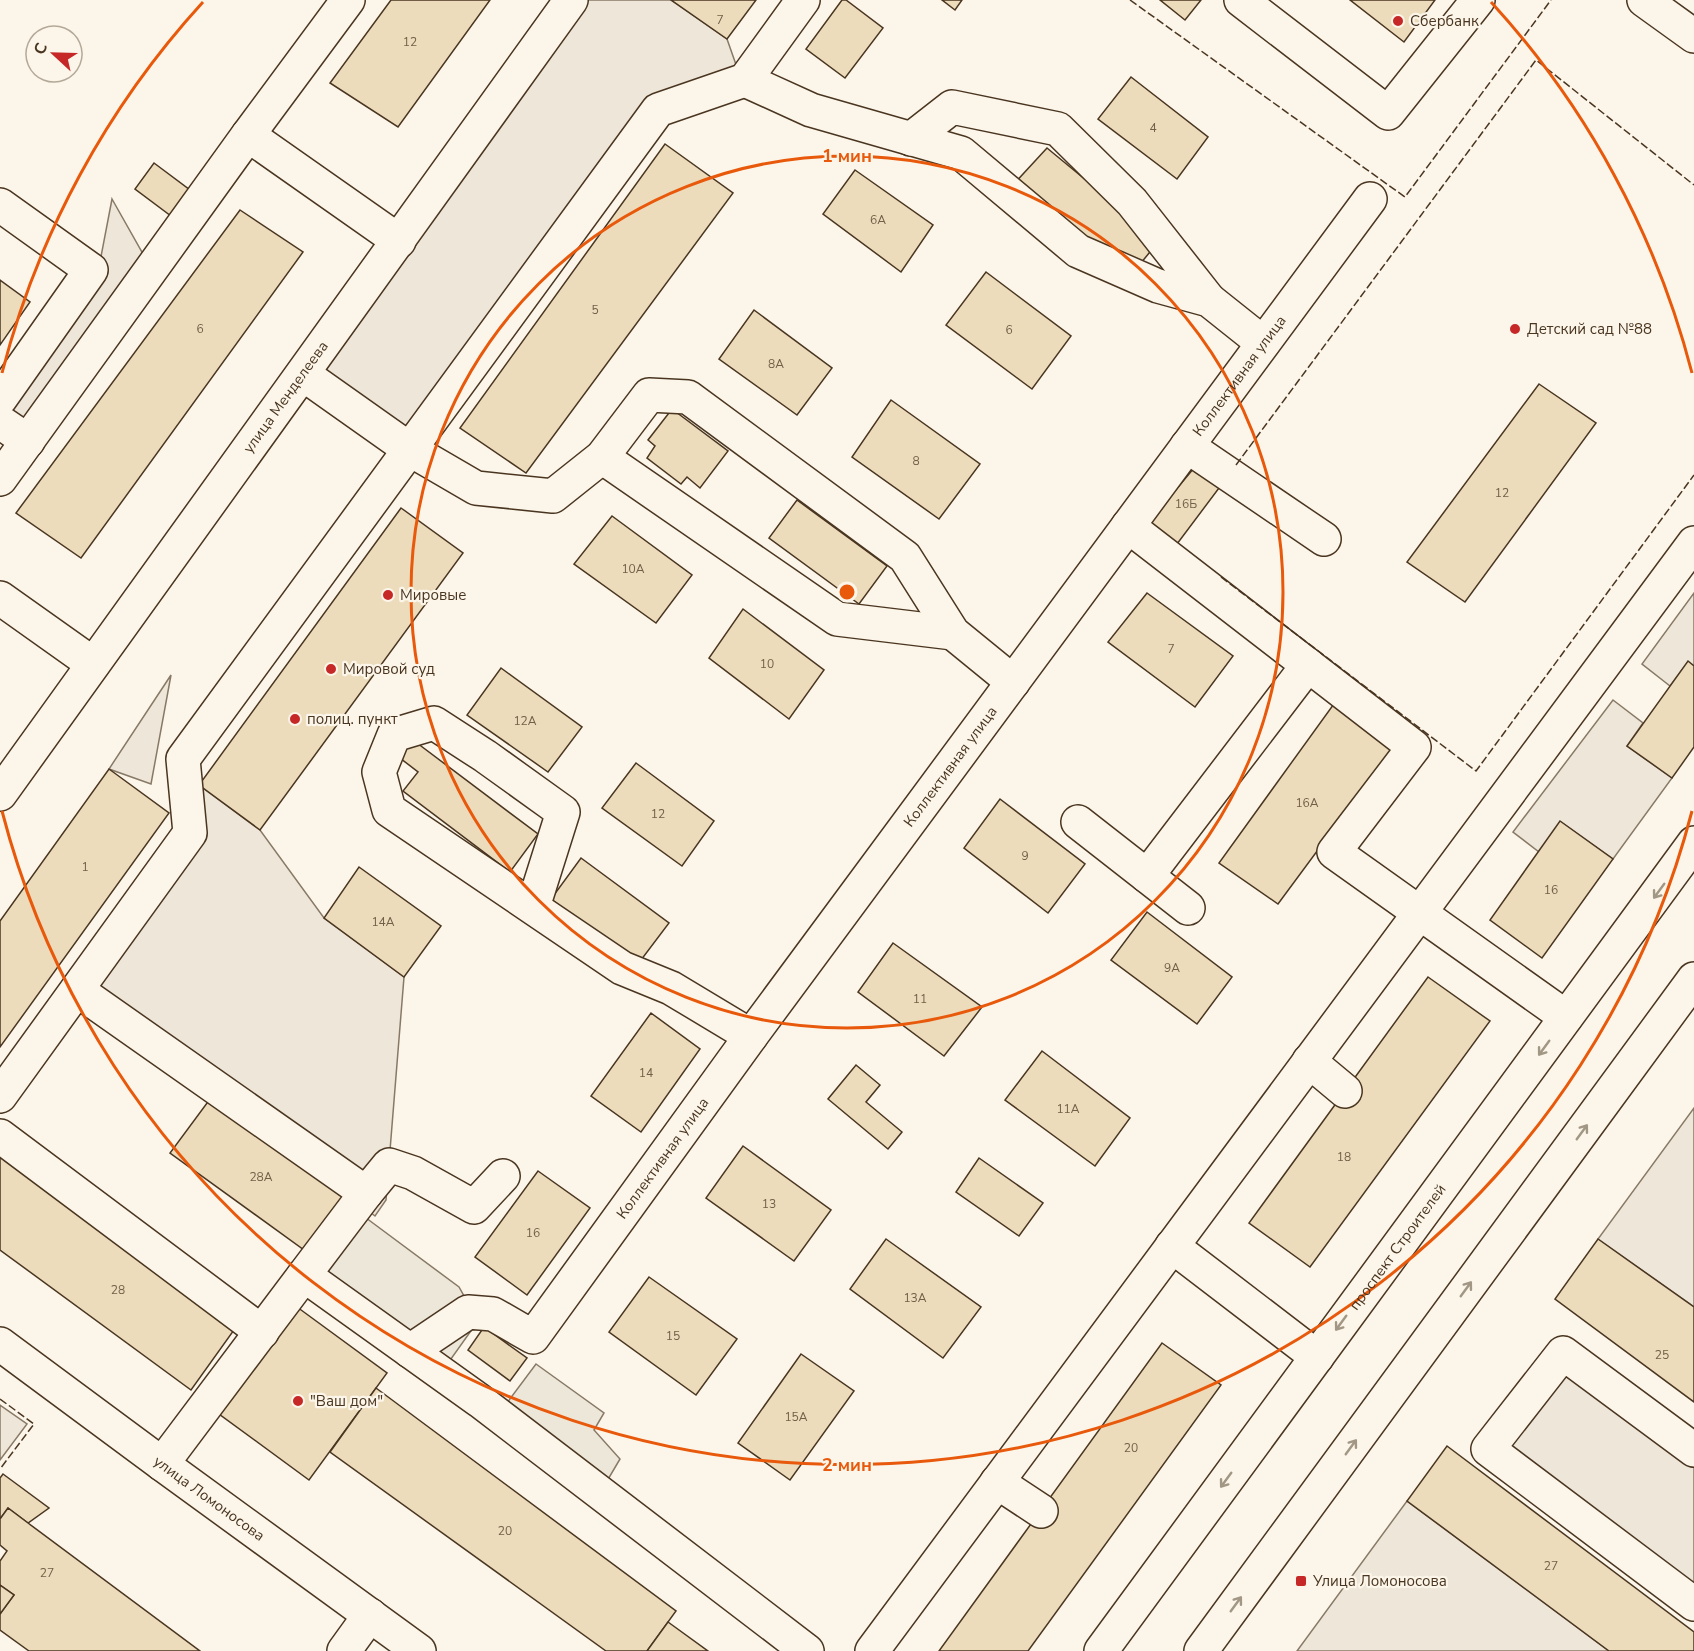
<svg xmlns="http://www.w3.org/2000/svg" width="1694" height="1651" font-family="'Nunito Sans',sans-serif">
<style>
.green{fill:#ede6d9;stroke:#887966;stroke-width:1.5}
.parking{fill:#ede7d9;stroke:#887966;stroke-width:1.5}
.building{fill:#ecdcbc;stroke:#4a3520;stroke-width:1.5}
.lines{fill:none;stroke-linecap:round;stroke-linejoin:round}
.minor-casing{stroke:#4a3520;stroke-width:36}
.major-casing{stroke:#4a3520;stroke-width:36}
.minor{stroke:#fbf6e9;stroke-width:33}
.major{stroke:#fbf6e9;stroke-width:33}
.fence{stroke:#4a3520;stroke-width:1.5;stroke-dasharray:8 3;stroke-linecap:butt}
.oneway{stroke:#a29684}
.ring{fill:none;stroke:#e8590c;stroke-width:3}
.poi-dot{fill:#c62828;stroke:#fbf6e9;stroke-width:2}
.labels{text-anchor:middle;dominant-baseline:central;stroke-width:4.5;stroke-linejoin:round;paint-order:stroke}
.number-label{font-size:12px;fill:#725f47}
.poi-label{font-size:15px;fill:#4a3520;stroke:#fbf6e9;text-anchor:start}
.street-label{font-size:15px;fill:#4a3520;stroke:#fbf6e9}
.centre{fill:#e8590c;stroke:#fbf6e9;stroke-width:3}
.ring-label{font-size:18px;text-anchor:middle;font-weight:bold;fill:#e8590c;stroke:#fbf6e9;stroke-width:4.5;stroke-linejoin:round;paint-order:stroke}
</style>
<rect width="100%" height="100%" fill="#fbf6e9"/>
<g class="green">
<polygon points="586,0 671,0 727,39 740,76 654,103 408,440 315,377"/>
<polygon points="112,199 147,261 25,431 0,412 99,267"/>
<polygon points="1694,593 1694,666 1688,662 1670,686 1642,664"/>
<polygon points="171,675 151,784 109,769"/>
<polygon points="1613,700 1643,723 1627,746 1672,778 1613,859 1561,822 1539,852 1513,832"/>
<polygon points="199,785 260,830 324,918 404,977 386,1200 375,1216 83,989"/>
<polygon points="1694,1108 1694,1307 1598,1239"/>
<polygon points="1563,1353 1694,1450 1694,1604 1488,1449"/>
<polygon points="0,1405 27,1424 0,1460"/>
<polygon points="1407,1501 1609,1651 1297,1651"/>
</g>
<g class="parking">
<polygon points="354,1209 459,1287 478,1321 441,1373 304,1275"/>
<polygon points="536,1364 604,1413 594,1430 620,1459 600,1493 498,1415"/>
</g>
<g class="building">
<polygon points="391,0 490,0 398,127 330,83"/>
<polygon points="671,0 756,0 727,39"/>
<polygon points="842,0 846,0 883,28 845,78 806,49"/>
<polygon points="942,0 962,0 955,10"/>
<polygon points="1160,0 1201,0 1185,20"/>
<polygon points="1350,0 1435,0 1404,42"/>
<polygon points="1131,77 1208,137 1177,179 1098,119"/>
<polygon points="665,144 733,193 526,473 460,428"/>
<polygon points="1047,148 1104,195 1154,247 1136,269 1067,228 1012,186"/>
<polygon points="154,163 190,190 171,216 135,189"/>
<polygon points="855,170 933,225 901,272 823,214"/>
<polygon points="240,210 303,252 81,558 16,513"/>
<polygon points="986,272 1071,336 1032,389 946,325"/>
<polygon points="0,280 30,302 0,345"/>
<polygon points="754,310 832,368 797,415 719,359"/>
<polygon points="1539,384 1596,423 1465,602 1407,562"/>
<polygon points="891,400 980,464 939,519 852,457"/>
<polygon points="672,409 728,451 700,488 687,477 681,484 647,458 655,446 648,440"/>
<polygon points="1194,468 1222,484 1177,544 1148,523"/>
<polygon points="797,500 887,566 859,604 769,538"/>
<polygon points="401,508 463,553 260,830 199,785"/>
<polygon points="612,516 692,575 656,623 574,564"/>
<polygon points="1147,593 1233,656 1195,707 1108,642"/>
<polygon points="743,609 824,670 789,719 709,658"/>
<polygon points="1688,661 1694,666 1694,747 1672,778 1627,746"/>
<polygon points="501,668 582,727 548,772 467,715"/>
<polygon points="1336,701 1397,743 1278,904 1219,863"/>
<polygon points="413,740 538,834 510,872 403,791 418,772 400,758"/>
<polygon points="636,763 714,821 682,866 602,808"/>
<polygon points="109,769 169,813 0,1047 0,921"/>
<polygon points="1000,799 1085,864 1048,913 964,848"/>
<polygon points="1560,821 1613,859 1542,958 1490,920"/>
<polygon points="581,858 669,923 638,964 551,899"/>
<polygon points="359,867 441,926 404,977 324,918"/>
<polygon points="1147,912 1232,977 1197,1024 1111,960"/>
<polygon points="893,943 982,1007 944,1056 858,992"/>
<polygon points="1428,977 1490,1021 1310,1267 1249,1223"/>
<polygon points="651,1013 700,1049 641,1132 591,1096"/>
<polygon points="1042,1051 1130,1118 1095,1166 1005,1100"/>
<polygon points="856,1065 880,1085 866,1102 902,1132 888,1149 828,1099"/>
<polygon points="210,1099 352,1201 311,1255 170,1153"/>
<polygon points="743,1146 831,1210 794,1261 706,1198"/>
<polygon points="0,1155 234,1330 191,1390 0,1250"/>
<polygon points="979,1158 1043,1203 1019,1236 956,1192"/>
<polygon points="538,1171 590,1208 527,1295 475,1257"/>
<polygon points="886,1239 981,1307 943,1358 850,1289"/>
<polygon points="1598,1239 1694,1307 1694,1402 1555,1299"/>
<polygon points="649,1277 737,1339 696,1395 609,1332"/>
<polygon points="297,1307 387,1373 309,1480 219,1414"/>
<polygon points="484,1327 527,1358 510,1381 468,1350"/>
<polygon points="1162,1343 1221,1385 1028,1651 939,1651"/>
<polygon points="801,1354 854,1391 790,1480 738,1443"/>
<polygon points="376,1388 676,1611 647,1651 606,1651 330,1452"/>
<polygon points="1447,1446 1694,1632 1694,1651 1609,1651 1407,1501"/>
<polygon points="3,1474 49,1508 28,1523 8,1508 0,1519 0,1478"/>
<polygon points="8,1508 28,1523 200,1651 29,1651 0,1630 0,1614 14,1595 0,1585 0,1561 7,1551 0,1545 0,1519"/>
<polygon points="0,1585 14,1595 0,1614"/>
<polygon points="668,1622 708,1651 647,1651"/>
</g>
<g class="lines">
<defs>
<g id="minor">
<polyline points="1241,0 1388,113 1478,0"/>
<polyline points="1644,0 1694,36"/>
<polyline points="745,80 811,110 961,153 1078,251 1158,286 1209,300 1263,343"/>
<polyline points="248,135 348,0"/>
<polyline points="911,139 952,107 1058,129 1132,202 1209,300"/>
<polyline points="0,205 91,270 0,399"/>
<polyline points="303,374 409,449 476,488 553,496 602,457 649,395 688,397 905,557 953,633 1013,682"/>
<polyline points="0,422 28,441"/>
<polyline points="1187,446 1324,539"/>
<polyline points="602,457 837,619 953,633"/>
<polyline points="0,479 248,135 399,241"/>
<polyline points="1128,526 1414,747 1334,852 1566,1017"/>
<polyline points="0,598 93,664"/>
<path id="s1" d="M0,794L571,0"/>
<polyline points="1078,822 1188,908"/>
<polyline points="1147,876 1308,665"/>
<polyline points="533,907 563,812 485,756 434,723 394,735 379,772 389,810 622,968 671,988 751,1036"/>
<polyline points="77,990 366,1193 304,1275"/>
<polyline points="1309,1061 1345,1091"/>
<polyline points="0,1096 190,833 183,759 658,110 745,80 803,0"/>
<polyline points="0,1136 262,1332"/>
<polyline points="366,1193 389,1165 413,1173 474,1207 503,1176"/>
<polyline points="1172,1246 1317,1357"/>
<path id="s2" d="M0,1344L162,1464L419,1651"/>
<path id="s3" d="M410,1351L468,1312L493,1314L533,1337L751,1036L1370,199"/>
<polyline points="1694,1450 1563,1353 1488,1449 1694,1604"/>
<polyline points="162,1464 304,1275 480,1401 807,1651"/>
<polyline points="997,1482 1041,1511"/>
<polyline points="344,1651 370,1615"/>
<polyline points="872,1651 1694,543"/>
</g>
<g id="major">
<path id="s4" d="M1101,1651L1694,843"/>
<polyline points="1201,1651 1694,979"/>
</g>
</defs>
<use href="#minor" class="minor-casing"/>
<use href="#major" class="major-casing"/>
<use href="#minor" class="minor"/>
<use href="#major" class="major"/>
<g class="fence">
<polyline points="1130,0 1405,197 1551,0"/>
<polyline points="1236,465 1536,60 1694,185"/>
<polyline points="1221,577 1476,771 1694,475"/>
<polyline points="0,1399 34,1424 0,1469"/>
</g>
</g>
<defs><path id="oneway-shaft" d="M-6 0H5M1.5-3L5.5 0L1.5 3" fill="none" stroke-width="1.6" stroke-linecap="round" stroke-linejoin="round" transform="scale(1.5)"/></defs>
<g class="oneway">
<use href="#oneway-shaft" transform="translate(1659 891) rotate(126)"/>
<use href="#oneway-shaft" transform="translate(1544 1048) rotate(126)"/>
<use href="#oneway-shaft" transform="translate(1582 1132) rotate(-54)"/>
<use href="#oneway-shaft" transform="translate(1466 1289) rotate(-54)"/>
<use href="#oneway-shaft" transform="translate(1341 1323) rotate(126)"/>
<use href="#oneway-shaft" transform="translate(1351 1447) rotate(-54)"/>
<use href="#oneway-shaft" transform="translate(1226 1480) rotate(126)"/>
<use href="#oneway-shaft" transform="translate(1236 1604) rotate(-54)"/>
</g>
<g class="ring">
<circle cx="847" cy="592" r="436"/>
<path d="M1692 811A873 873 0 0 1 2 811M2 373A873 873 0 0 1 203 2M1491 2A873 873 0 0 1 1692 373"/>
</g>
<g class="poi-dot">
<circle cx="1398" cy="21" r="6"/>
<circle cx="1515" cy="329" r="6"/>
<circle cx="388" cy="595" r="6"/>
<circle cx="331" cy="669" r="6"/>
<circle cx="295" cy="719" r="6"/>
<circle cx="298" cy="1401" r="6"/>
<rect x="1295" y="1575" width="12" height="12" rx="3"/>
</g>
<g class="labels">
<g class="number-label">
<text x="720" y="20">7</text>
<text x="410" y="42">12</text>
<text x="1153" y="128">4</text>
<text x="878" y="220">6А</text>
<text x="595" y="310">5</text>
<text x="200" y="329">6</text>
<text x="1009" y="330">6</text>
<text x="776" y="364">8А</text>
<text x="916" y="461">8</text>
<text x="1502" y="493">12</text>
<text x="1186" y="504">16Б</text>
<text x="633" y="569">10А</text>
<text x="1171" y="649">7</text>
<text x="767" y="664">10</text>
<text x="525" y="721">12А</text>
<text x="1307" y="803">16А</text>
<text x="658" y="814">12</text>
<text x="1025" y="856">9</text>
<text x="85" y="867">1</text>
<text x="1551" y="890">16</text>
<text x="383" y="922">14А</text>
<text x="1172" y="968">9А</text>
<text x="920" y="999">11</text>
<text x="646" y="1073">14</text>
<text x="1068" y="1109">11А</text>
<text x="1344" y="1157">18</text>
<text x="261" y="1177">28А</text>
<text x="769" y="1204">13</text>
<text x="533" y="1233">16</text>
<text x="118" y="1290">28</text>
<text x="915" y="1298">13А</text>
<text x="673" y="1336">15</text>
<text x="1662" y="1355">25</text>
<text x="796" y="1417">15А</text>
<text x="1131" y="1448">20</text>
<text x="505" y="1531">20</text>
<text x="1551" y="1566">27</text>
<text x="47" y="1573">27</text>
</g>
<g class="poi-label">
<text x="1410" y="21">Сбербанк</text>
<text x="1527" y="329">Детский сад №88</text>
<text x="400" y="595">Мировые</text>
<text x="343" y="669">Мировой суд</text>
<text x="307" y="719">полиц. пункт</text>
<text x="310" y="1401">"Ваш дом"</text>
<text x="1313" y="1581">Улица Ломоносова</text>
</g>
<g class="street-label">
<text stroke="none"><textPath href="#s3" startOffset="1334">Коллективная улица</textPath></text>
<text stroke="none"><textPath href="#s1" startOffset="489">улица Менделеева</textPath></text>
<text stroke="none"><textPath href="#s3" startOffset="848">Коллективная улица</textPath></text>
<text stroke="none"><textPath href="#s3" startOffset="362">Коллективная улица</textPath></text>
<text stroke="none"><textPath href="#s4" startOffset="501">проспект Строителей</textPath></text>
<text stroke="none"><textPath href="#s2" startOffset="260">улица Ломоносова</textPath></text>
</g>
</g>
<circle cx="847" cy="592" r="9" class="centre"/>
<g class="ring-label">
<text x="847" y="162">1 мин</text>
<text x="847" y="1471">2 мин</text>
</g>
<g transform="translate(54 54) rotate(292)"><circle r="28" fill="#fbf6e9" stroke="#b4a999" stroke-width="1.5"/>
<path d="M0-4.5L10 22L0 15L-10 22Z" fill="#c62828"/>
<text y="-9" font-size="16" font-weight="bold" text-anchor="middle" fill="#4a3520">С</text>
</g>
</svg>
